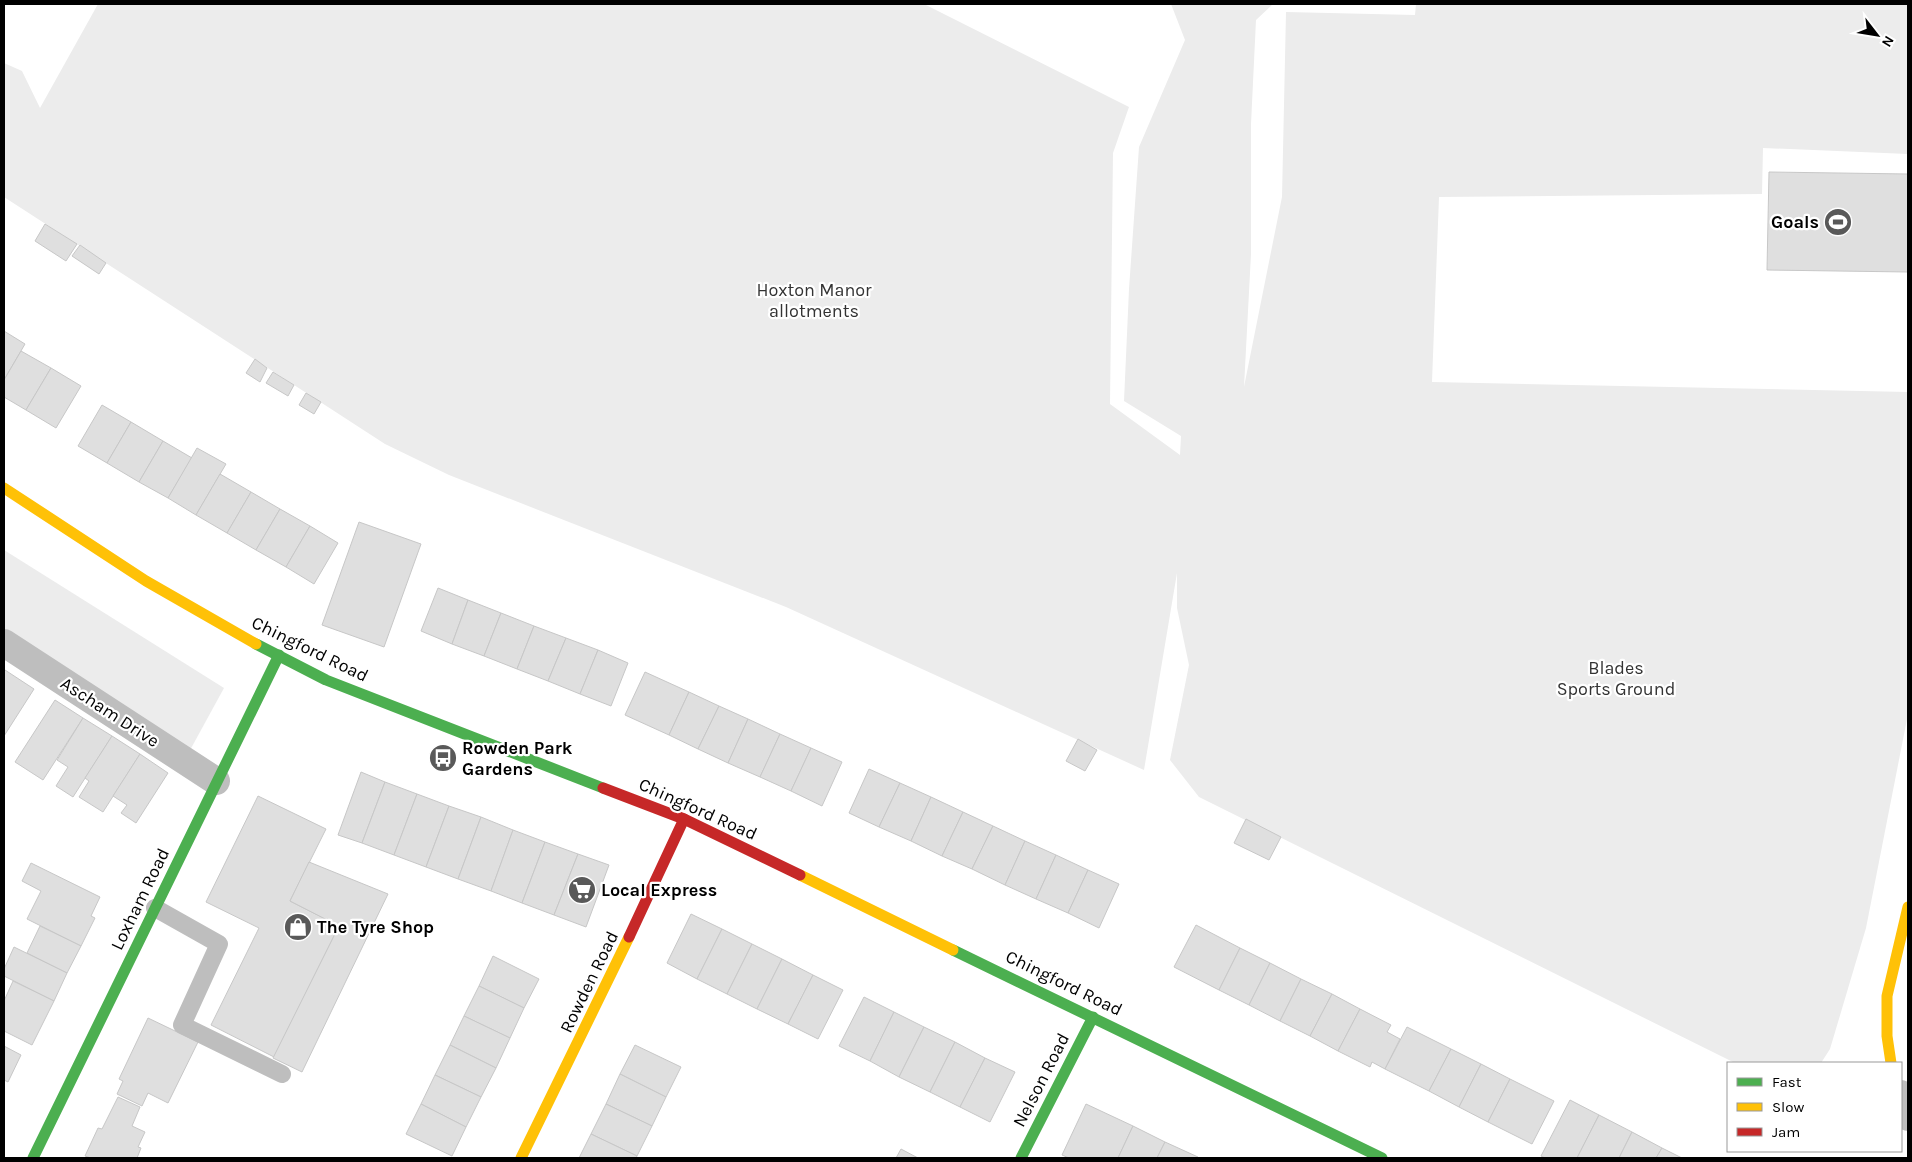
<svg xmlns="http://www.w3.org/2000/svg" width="1912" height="1162" font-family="Karla,sans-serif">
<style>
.green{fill:#ececec}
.building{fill:#dfdfdf;stroke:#c7c7c7}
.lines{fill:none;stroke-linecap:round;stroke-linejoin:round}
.lane{stroke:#bebebe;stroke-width:18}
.street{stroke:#bebebe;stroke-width:28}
.fast{stroke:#4caf50;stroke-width:11}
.slow{stroke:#ffc107;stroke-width:11}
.jam{stroke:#c62828;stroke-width:11}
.labels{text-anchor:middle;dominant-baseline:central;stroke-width:4.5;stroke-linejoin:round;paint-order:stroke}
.poi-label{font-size:18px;font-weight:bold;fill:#000;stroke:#fff;text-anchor:start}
.park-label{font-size:18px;fill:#333;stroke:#fff}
.street-label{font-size:18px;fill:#000;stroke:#fff}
</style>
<rect width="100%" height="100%" fill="#fff"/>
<g class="green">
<polygon points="98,4 924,4 1129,107 1113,153 1110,404 1180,455 1181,436 1124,401 1129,289 1139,147 1185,40 1171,4 1273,4 1256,20 1251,124 1251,254 1244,387 1282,197 1286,12 1415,15 1416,4 1908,4 1908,154 1763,148 1762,194 1439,197 1432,382 1908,392 1908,714 1866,928 1830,1049 1821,1063 1735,1063 1199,797 1170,760 1189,665 1177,608 1177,573 1144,770 786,607 449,475 385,444 4,197 4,63 22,71 40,108"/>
<polygon points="4,550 224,688 189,752 4,633"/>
</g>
<g class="building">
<polygon points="1769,172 1908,174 1908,272 1767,270"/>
<polygon points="45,224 77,244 66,261 35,241"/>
<polygon points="80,245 106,263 99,274 72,256"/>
<polygon points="4,331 25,344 4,380"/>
<polygon points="21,351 51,368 26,410 4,397 4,380"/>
<polygon points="255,359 267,368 260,382 246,373"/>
<polygon points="51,368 81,386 56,428 26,410"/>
<polygon points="273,372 294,385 288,396 266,383"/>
<polygon points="306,393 321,402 314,414 299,405"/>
<polygon points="102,405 131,422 107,463 78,446"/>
<polygon points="131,422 163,441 139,482 107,463"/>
<polygon points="163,441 192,458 168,498 139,482"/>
<polygon points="197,448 226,464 196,515 168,498"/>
<polygon points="220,474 251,492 227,533 196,515"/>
<polygon points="251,492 280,509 256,550 227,533"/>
<polygon points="280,509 310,526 286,567 256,550"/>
<polygon points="359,522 421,544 384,647 322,625"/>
<polygon points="310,526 338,543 314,584 286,567"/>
<polygon points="438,588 468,600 452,644 421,631"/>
<polygon points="468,600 501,613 484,656 452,644"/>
<polygon points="501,613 534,626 517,669 484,656"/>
<polygon points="534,626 566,638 548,681 517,669"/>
<polygon points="566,638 598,650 580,694 548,681"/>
<polygon points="598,650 628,663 611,706 580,694"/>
<polygon points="5,670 34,689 4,736 4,673"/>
<polygon points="645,672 689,692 669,735 625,715"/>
<polygon points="689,692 719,706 698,749 669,735"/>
<polygon points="55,700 83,718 43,780 15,762"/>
<polygon points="719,706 748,719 728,763 698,749"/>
<polygon points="83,718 112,736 73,797 56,786 68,767 57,760"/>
<polygon points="748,719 780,734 760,777 728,763"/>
<polygon points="780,734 811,748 791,791 760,777"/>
<polygon points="112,736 140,754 103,812 79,797 89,781 85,778"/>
<polygon points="1078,739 1097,750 1085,771 1066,761"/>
<polygon points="811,748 842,762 822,806 791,791"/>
<polygon points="140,754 168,773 136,823 121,813 127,805 113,796"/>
<polygon points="869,769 900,783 879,827 849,813"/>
<polygon points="361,772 385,782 362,843 338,835"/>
<polygon points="385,782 417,794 394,855 362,843"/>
<polygon points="900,783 931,797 911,841 879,827"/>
<polygon points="417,794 449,806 426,867 394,855"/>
<polygon points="258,796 326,829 290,901 339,926 274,1057 211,1025 259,928 206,902"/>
<polygon points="931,797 963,812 942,856 911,841"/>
<polygon points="449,806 481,817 458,879 426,867"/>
<polygon points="963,812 993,826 972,869 942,856"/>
<polygon points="481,817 513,830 491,891 458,879"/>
<polygon points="1246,819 1281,837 1269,860 1234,843"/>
<polygon points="993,826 1025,841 1005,885 972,869"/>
<polygon points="513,830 545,842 522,903 491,891"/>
<polygon points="1025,841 1056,855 1036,899 1005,885"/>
<polygon points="545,842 578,854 554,915 522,903"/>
<polygon points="578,854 609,865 586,927 554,915"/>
<polygon points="1056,855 1088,870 1068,913 1036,899"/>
<polygon points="309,862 388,894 302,1072 273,1058 339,926 290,901"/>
<polygon points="31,863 100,897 91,916 95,918 81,946 27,919 41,891 22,881"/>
<polygon points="1088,870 1119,884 1099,928 1068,913"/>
<polygon points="691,914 722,929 697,979 667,963"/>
<polygon points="1196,925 1240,948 1219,990 1174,967"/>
<polygon points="40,926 81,946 67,973 27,953"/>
<polygon points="722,929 752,944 727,994 697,979"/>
<polygon points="752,944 782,959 757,1009 727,994"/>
<polygon points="14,947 67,973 54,1001 4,976 4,969"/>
<polygon points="1240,948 1270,963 1249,1005 1219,990"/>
<polygon points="493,956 539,979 524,1008 479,986"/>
<polygon points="782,959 813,975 788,1024 757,1009"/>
<polygon points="1270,963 1301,979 1280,1021 1249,1005"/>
<polygon points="813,975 843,990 818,1039 788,1024"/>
<polygon points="1301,979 1332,994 1310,1036 1280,1021"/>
<polygon points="13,981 54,1001 32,1045 4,1031 4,1001"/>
<polygon points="479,986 524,1008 510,1038 464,1016"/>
<polygon points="1332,994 1360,1009 1338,1051 1310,1036"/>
<polygon points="864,997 894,1012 870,1061 839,1046"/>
<polygon points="1360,1009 1391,1025 1387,1032 1400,1039 1385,1069 1372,1062 1370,1067 1338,1051"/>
<polygon points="894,1012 924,1027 899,1077 870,1061"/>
<polygon points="464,1016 510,1038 496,1068 450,1045"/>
<polygon points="148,1018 198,1042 168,1103 148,1093 142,1106 117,1094 123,1081 119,1079"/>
<polygon points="924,1027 955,1042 930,1092 899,1077"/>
<polygon points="1407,1027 1451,1049 1429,1091 1385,1069"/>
<polygon points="955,1042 985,1058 960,1107 930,1092"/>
<polygon points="450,1045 496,1068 481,1097 435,1075"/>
<polygon points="635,1045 681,1067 666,1097 620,1074"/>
<polygon points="4,1046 21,1055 8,1082 4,1080"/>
<polygon points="1451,1049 1481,1064 1459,1107 1429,1091"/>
<polygon points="985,1058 1015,1072 990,1122 960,1107"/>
<polygon points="1481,1064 1510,1079 1488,1122 1459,1107"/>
<polygon points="620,1074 666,1097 652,1126 606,1104"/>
<polygon points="435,1075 481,1097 466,1127 421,1104"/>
<polygon points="1510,1079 1554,1101 1532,1144 1488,1122"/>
<polygon points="118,1097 140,1107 132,1126 145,1132 138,1147 141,1148 137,1158 91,1158 85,1156 98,1128 102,1129"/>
<polygon points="1570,1100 1599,1115 1577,1158 1545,1158 1541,1156"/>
<polygon points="421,1104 466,1127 452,1156 406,1134"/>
<polygon points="606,1104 652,1126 637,1156 591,1134"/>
<polygon points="1086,1104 1133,1126 1118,1158 1069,1158 1062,1155"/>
<polygon points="1599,1115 1632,1132 1619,1158 1577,1158"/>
<polygon points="1133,1126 1165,1142 1157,1158 1118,1158"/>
<polygon points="1632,1132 1662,1148 1656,1158 1619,1158"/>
<polygon points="591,1134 637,1156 636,1158 579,1158"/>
<polygon points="1165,1142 1198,1157 1197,1158 1157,1158"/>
<polygon points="1662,1148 1682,1158 1656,1158"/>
<polygon points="901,1149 918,1158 896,1158"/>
</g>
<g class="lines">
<polyline class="lane" points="155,908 219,944 182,1025 282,1074"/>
<g class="street">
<polyline points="4,643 216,781"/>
<polyline points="1901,1094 1908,1117"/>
</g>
<g class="fast">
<polyline points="256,644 326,680 603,788"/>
<polyline points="953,950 1382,1158"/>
<polyline points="33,1158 279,655"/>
<polyline points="1021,1158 1093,1017"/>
</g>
<g class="slow">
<polyline points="4,488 146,581 256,644"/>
<polyline points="800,875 953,950"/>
<polyline points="1891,1063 1887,1036 1887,996 1908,907"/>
<polyline points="521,1158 629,937"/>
</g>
<g class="jam">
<polyline points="603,788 684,819 800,875"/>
<polyline points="629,937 684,819"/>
</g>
</g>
<defs>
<symbol id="stadium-disc" viewBox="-11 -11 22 22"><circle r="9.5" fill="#595959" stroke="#fff"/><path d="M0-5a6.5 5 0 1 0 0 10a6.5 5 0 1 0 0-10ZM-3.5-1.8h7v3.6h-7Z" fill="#fff"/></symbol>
<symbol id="bus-disc" viewBox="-11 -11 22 22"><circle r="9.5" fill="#595959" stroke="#fff"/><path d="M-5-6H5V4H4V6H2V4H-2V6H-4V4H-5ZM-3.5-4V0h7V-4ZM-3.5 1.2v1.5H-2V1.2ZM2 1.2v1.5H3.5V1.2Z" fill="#fff"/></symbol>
<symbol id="supermarket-disc" viewBox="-11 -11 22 22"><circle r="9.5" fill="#595959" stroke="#fff"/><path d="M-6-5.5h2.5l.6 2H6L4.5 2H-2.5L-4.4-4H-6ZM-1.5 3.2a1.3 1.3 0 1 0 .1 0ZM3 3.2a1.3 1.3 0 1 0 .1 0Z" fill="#fff"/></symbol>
<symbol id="shop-disc" viewBox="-11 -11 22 22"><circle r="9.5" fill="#595959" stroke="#fff"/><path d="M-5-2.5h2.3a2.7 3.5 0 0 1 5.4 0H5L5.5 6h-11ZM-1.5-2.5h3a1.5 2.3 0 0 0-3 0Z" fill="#fff"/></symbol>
</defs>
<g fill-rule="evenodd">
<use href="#stadium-disc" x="1822" y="206" width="32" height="32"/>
<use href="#bus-disc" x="427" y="742" width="32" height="32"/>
<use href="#supermarket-disc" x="566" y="874" width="32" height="32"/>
<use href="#shop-disc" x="282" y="911" width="32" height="32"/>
</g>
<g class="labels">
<g class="poi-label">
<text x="1819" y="222" text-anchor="end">Goals</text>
<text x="462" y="748">Rowden Park<tspan x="462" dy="21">Gardens</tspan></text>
<text x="601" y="890">Local Express</text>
<text x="317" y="927">The Tyre Shop</text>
</g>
<g class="park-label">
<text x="814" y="290">Hoxton Manor<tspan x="814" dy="21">allotments</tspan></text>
<text x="1616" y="668">Blades<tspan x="1616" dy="21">Sports Ground</tspan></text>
</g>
<g class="street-label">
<text transform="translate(310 649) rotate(26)">Chingford Road</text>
<text transform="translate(110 712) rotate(33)">Ascham Drive</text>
<text transform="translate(698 809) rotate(24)">Chingford Road</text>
<text transform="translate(140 899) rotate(-64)">Loxham Road</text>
<text transform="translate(589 982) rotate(-64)">Rowden Road</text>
<text transform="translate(1064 983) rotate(26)">Chingford Road</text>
<text transform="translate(1041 1080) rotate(-63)">Nelson Road</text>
</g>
</g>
<rect width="1912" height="1162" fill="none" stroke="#000000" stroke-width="10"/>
<rect x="1727" y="1062" width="175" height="90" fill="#ffffff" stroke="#999999"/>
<rect x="1737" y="1078" width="25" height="8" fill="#4caf50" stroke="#999999"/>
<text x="1772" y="1087" font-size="15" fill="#000000">Fast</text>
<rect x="1737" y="1103" width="25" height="8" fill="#ffc107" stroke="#999999"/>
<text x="1772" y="1112" font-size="15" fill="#000000">Slow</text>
<rect x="1737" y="1128" width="25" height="8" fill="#c62828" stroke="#999999"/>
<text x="1772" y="1137" font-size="15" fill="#000000">Jam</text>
<g transform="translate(1877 35) rotate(121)" stroke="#ffffff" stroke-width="4" paint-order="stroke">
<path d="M0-4L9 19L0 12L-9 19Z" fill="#000000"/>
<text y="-8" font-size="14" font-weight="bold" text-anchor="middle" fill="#000000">N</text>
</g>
</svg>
